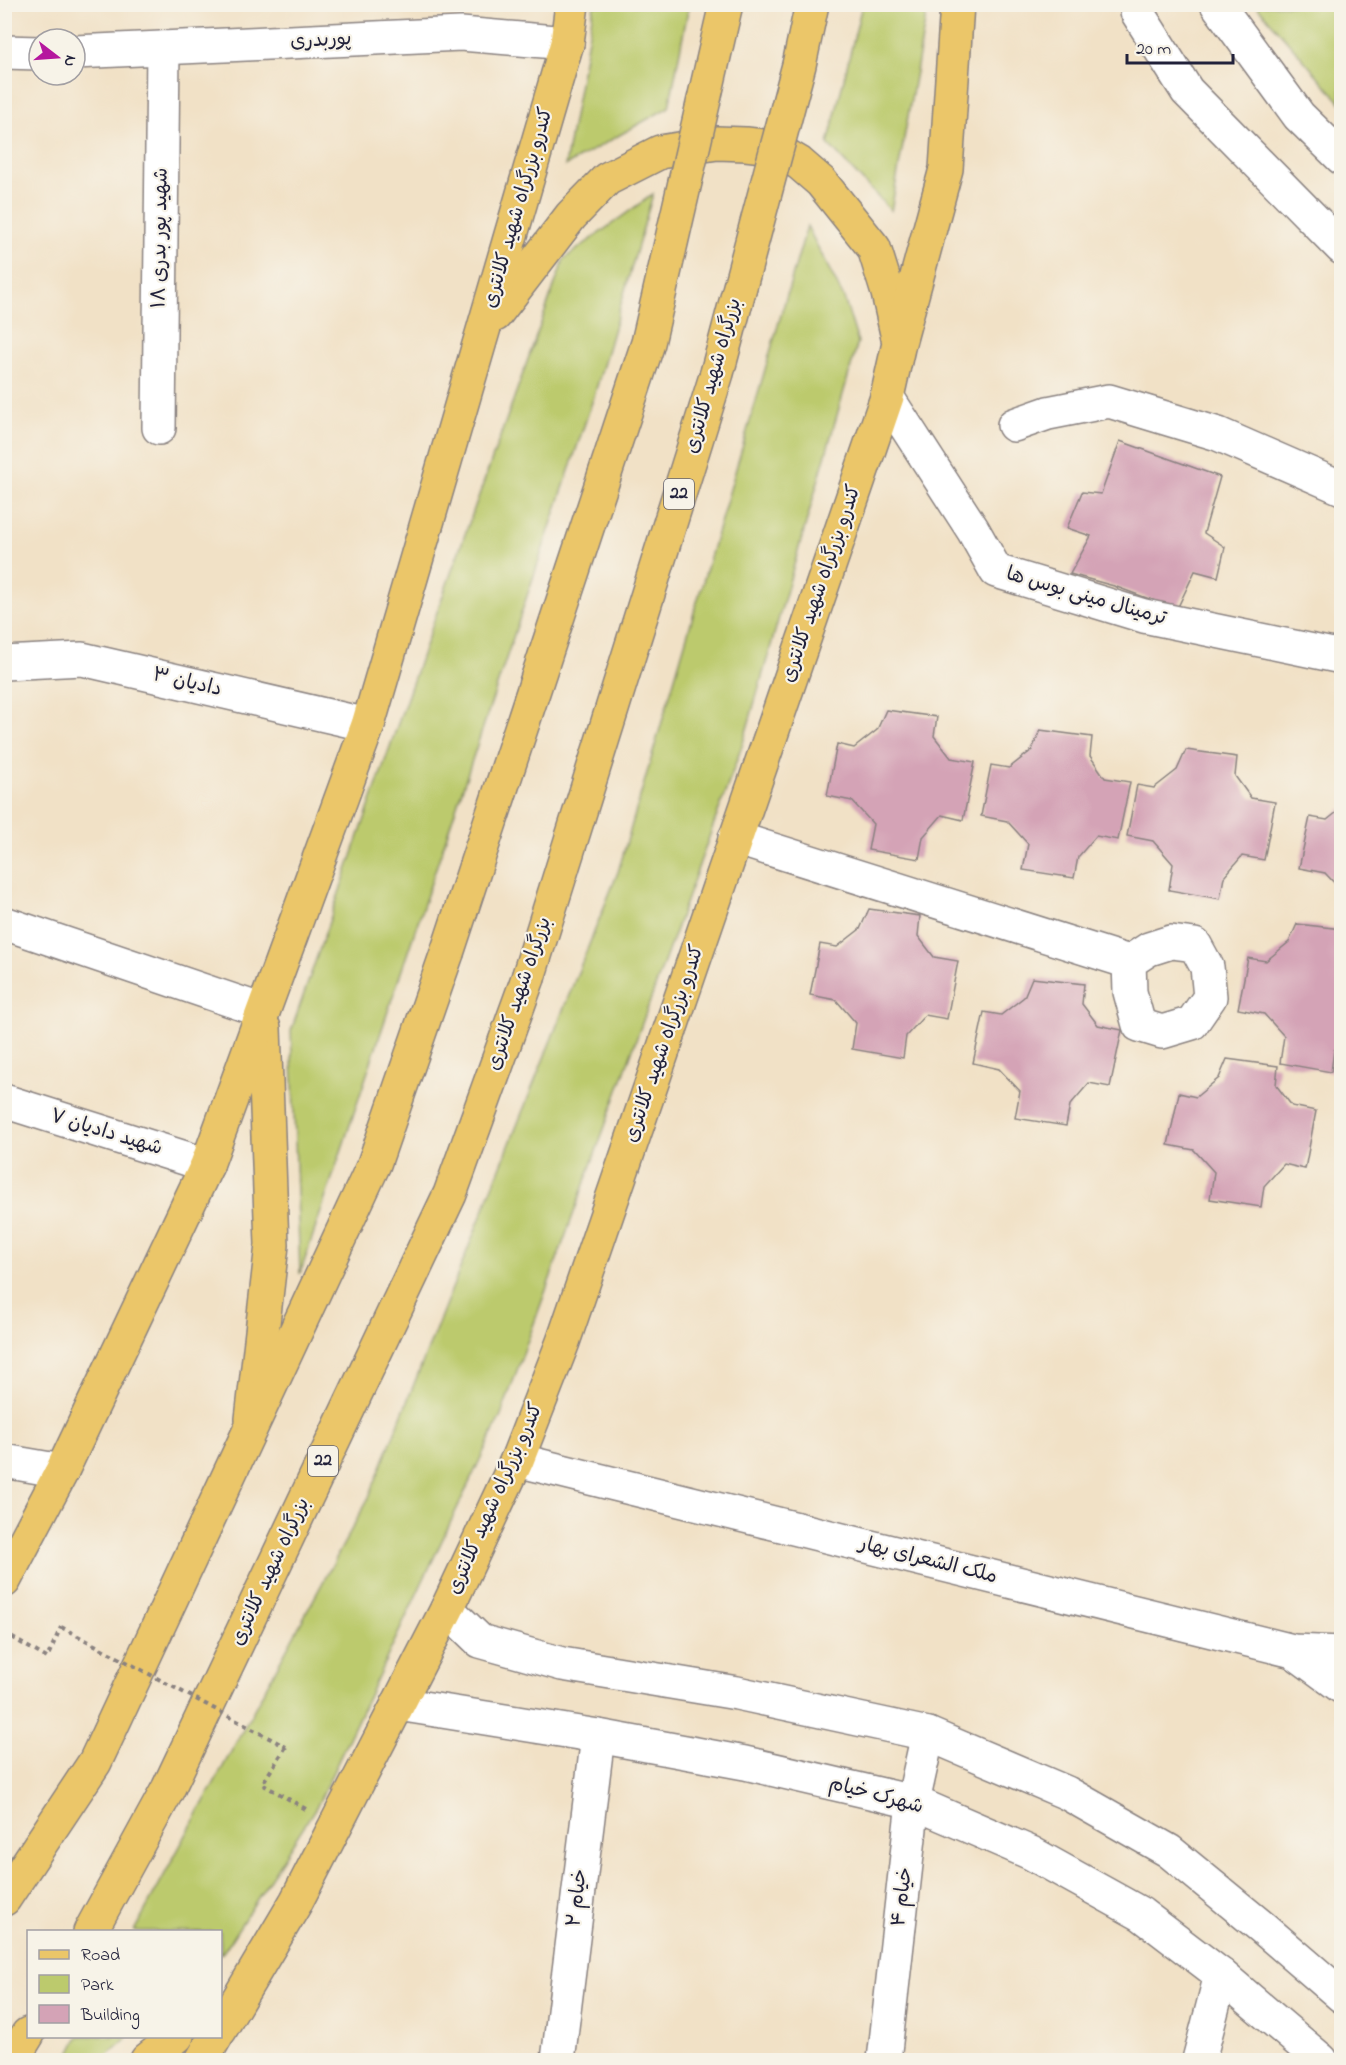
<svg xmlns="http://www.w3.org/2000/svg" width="1346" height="2065" font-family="'Indie Flower','Playpen Sans Arabic',sans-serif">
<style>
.green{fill:#bcca6d;stroke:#6f7654;stroke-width:1.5}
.building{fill:#d4a3b6}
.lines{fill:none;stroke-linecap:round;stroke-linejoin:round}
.minor-casing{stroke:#8a8280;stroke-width:36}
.major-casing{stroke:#8a8280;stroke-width:36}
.highway-casing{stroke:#8a8280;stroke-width:36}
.path{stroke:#8a8280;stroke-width:4;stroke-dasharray:4.5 4.5;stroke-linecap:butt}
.minor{stroke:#fff;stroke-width:33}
.major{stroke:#ebc669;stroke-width:33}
.highway{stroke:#ebc669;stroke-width:33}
.highway-bridge-casing{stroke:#8a8280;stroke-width:36;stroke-linecap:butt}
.path-bridge{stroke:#8a8280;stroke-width:4;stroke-dasharray:4.5 4.5;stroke-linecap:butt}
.highway-bridge{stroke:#ebc669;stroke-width:33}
.labels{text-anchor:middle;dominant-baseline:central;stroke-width:4.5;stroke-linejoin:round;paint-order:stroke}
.shield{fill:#f7f3e8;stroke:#62616f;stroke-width:1.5}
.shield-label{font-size:18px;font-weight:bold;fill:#22223b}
.street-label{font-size:20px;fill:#22223b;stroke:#f7f3e8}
</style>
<rect width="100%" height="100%" fill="#f7f3e8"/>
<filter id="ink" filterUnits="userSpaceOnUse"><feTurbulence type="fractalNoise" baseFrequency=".0167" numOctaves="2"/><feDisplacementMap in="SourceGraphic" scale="12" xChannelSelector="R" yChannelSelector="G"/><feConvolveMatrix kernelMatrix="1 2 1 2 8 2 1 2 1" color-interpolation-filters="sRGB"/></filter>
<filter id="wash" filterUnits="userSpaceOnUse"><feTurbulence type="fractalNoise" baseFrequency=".008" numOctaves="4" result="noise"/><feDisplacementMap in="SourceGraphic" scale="24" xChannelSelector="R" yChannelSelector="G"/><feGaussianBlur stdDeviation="1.35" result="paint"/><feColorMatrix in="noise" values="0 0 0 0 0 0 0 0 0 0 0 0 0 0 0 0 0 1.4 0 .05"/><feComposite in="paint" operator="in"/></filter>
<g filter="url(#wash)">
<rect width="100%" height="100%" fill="#f1e1c6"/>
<g class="green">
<polygon points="594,5 689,5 669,107 565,166"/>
<polygon points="862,5 928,5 891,211 828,144"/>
<polygon points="1256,5 1332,5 1341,12 1341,103"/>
<polygon points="653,194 595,393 300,1274 291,1031 432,626 564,259"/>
<polygon points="807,226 844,298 858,342 743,743 501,1415 318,1804 224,1951 221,1954 220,1932 134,1931 369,1497 618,872"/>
<polygon points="79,2036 128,2036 128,2037 102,2060 67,2060"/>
</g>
<g id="blocks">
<g class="building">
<polygon points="1120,441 1220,477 1204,533 1225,547 1218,577 1195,571 1177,609 1114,586 1070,574 1091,536 1067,528 1082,492 1101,494"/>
<polygon points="886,710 937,717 934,736 951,758 975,762 963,820 942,815 923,837 919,859 868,850 873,824 852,801 827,796 837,744 854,748 877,730"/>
<polygon points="1040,730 1092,737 1090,756 1105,778 1130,782 1118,840 1096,836 1078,857 1074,878 1023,870 1028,844 1007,821 981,816 991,765 1009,768 1032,750"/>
<polygon points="1186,750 1237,757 1235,776 1251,798 1275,802 1264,860 1242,856 1224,877 1220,899 1169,890 1173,864 1153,841 1127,836 1137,785 1154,788 1177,770"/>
<polygon points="1342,808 1342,891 1325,873 1299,868 1310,817 1327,820"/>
<polygon points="869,909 920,916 918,936 934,957 958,961 947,1019 925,1015 906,1036 903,1058 852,1049 856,1023 836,1000 810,995 820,944 837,947 860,929"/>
<polygon points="1297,924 1342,929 1342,1042 1334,1050 1331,1072 1280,1063 1284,1036 1264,1014 1238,1009 1248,958 1266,961 1289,942"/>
<polygon points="1032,978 1084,984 1082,1004 1098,1025 1122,1030 1110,1087 1089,1083 1070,1105 1066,1126 1015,1118 1020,1091 999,1069 973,1063 984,1012 1001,1015 1024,997"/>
<polygon points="1227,1059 1278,1066 1276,1085 1292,1106 1316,1111 1305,1169 1284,1164 1264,1186 1261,1207 1210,1199 1214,1172 1194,1150 1168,1145 1179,1093 1196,1097 1219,1078"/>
</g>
</g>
</g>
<g filter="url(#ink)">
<use href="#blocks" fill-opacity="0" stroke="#8a8280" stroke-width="1.5"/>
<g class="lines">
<defs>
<g id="minor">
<polyline points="1137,4 1137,12 1187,91 1342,248"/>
<polyline points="1217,4 1299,116 1342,158"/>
<polyline points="4,52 39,53"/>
<polyline points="75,52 461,34 567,43"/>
<polyline points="887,397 973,530 996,571 1144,616 1342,657"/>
<polyline points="1014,425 1048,413 1109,401 1218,434 1342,488"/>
<polyline points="159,428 163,48"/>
<polyline points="4,663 82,659 368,725"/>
<polyline points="735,838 1129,962 1149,949 1171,942 1195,945 1207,967 1210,997 1192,1023 1162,1032 1139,1025 1130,992 1129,962"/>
<polyline points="4,923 263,1011"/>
<polyline points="4,1101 207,1165"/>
<polyline points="517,1460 1293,1651 1342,1653"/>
<polyline points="4,1461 62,1471"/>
<polyline points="447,1609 480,1641 562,1664 737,1693 928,1734 1067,1793 1169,1851 1263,1928 1342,1996"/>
<polyline points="1293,1651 1342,1687"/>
<polyline points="398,1704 598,1736 745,1763 913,1802 1031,1853 1141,1914 1221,1975 1321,2060"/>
<polyline points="558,2060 598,1736"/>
<polyline points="884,2060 913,1802 928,1734"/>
<polyline points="1199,2060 1221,1975"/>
</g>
<g id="major">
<polyline points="495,315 571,216 607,179 660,152 717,143 746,144 772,147 799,163 821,182 874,248 888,293 898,338"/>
<polyline points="252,1419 272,1245 264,1028"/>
<polyline points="4,1581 62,1471 207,1165 368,725 567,43 572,4"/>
<polyline points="220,2030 296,1902 447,1609 517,1460 563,1342 887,397 899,343 946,169 957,4"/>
<polyline points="147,2060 177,2036"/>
<polyline points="202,2060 216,2036"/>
</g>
<g id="highway">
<polyline points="4,1899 95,1762 374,1164 447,953"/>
<polyline points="90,1932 168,1789 450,1194 528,978"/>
<polyline points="12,2060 28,2034"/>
</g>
</defs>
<use href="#minor" class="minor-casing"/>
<use href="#major" class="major-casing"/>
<use href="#highway" class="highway-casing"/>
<g class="path">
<polyline points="4,1633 47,1658 61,1627"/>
<polyline points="286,1747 262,1784 306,1809"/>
</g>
<use href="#minor" class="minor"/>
<use href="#major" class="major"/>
<use href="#highway" class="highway"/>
<defs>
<g id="highway-bridge">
<polyline points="447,953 648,343 726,4"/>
<polyline points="528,978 717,373 799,65 812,4"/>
</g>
</defs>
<use href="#highway-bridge" class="highway-bridge-casing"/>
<polyline class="path-bridge" points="61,1627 286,1747"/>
<use href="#highway-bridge" class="highway-bridge"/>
</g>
</g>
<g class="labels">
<g class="shield">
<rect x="664" y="479" width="30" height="30" rx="4.5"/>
<rect x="308" y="1446" width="30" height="30" rx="4.5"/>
</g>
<g class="shield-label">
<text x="679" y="494">22</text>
<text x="323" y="1461">22</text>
</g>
<g class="street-label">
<text transform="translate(321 41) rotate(-3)">پوربدری</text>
<text transform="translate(519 208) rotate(-74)">کندرو بزرگراه شهید کلانتری</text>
<text transform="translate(161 238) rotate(-89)">شهید پور بدری ۱۸</text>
<text transform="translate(714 376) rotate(-74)">بزرگراه شهید کلانتری</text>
<text transform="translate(822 584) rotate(-71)">کندرو بزرگراه شهید کلانتری</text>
<text transform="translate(1086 597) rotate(16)">ترمینال مینی بوس ها</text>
<text transform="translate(187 683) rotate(13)">دادیان ۳</text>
<text transform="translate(520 994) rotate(-71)">بزرگراه شهید کلانتری</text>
<text transform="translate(665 1044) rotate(-71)">کندرو بزرگراه شهید کلانتری</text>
<text transform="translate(106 1133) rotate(17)">شهید دادیان ۷</text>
<text transform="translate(496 1499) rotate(-66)">کندرو بزرگراه شهید کلانتری</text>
<text transform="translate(928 1561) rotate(14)">ملک الشعرای بهار</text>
<text transform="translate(271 1572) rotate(-65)">بزرگراه شهید کلانتری</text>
<text transform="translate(876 1796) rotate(15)">شهرک خیام</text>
<text transform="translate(903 1897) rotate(-83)">خیام ۴</text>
<text transform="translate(578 1898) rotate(-83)">خیام ۲</text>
</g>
</g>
<rect width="1346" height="2065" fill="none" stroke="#f7f3e8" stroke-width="24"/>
<rect x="27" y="1930" width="195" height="108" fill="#f7f3e8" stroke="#a29fa3" stroke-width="1.5"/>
<rect x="39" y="1950" width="30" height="9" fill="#ebc669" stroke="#a29fa3" stroke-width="1.5"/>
<text x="81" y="1960" font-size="18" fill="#22223b">Road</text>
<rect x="39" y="1975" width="30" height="18" fill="#bcca6d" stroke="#a29fa3" stroke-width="1.5"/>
<text x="81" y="1990" font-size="18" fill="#22223b">Park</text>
<rect x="39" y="2005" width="30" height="18" fill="#d4a3b6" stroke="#a29fa3" stroke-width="1.5"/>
<text x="81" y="2020" font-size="18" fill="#22223b">Building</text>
<g transform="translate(57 57) rotate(107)"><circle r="28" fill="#f7f3e8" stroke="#a29fa3" stroke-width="1.5"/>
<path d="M0-4.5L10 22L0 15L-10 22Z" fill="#b5179e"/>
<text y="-9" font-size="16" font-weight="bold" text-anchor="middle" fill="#22223b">N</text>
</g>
<path d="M1127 54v9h106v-9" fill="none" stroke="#22223b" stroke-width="3"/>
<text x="1136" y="54" font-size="18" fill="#22223b" stroke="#f7f3e8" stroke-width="4.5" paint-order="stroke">20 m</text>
</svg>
